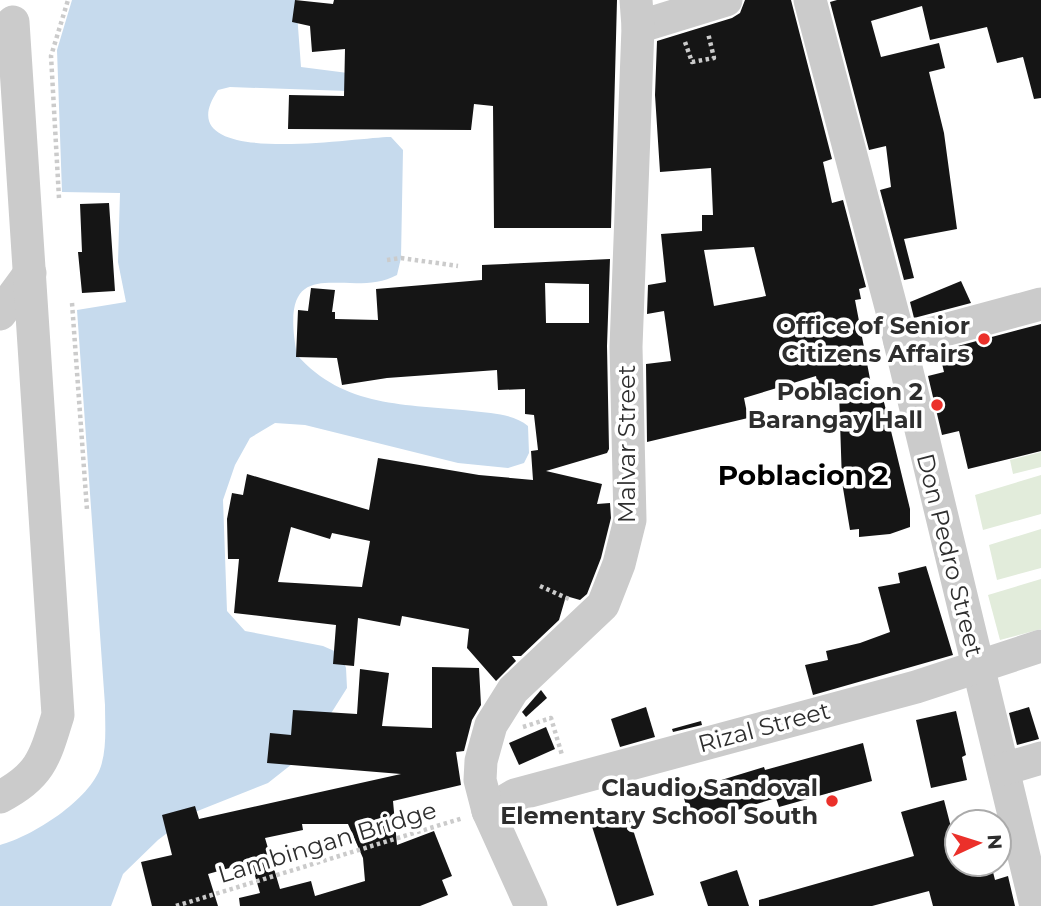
<svg xmlns="http://www.w3.org/2000/svg" width="1041" height="906" font-family="Montserrat,sans-serif">
<style>
.green{fill:#e2ecdb}
.water{fill:#c6daed}
.building{fill:#151515;fill-rule:evenodd}
.lines{fill:none;stroke-linecap:round;stroke-linejoin:round}
.path{stroke:#cbcbcb;stroke-width:4.5;stroke-dasharray:3.5 3.5;stroke-linecap:butt}
.minor{stroke:#cbcbcb;stroke-width:33}
.poi-dot{fill:#eb302a;stroke:#fff;stroke-width:2.5}
.labels{text-anchor:middle;dominant-baseline:central;stroke-width:7;stroke-linejoin:round;paint-order:stroke}
.poi-label{font-size:24px;font-weight:bold;fill:#2e2e2e;stroke:#fff;text-anchor:end}
.street-label{font-size:24px;fill:#2e2e2e;stroke:#fff}
.quarter-label{font-size:28px;font-weight:bold;fill:#000;stroke:#fff}
</style>
<rect width="100%" height="100%" fill="#fff"/>
<g class="green">
<polygon points="1041,452 1041,467 1013,474 1010,460"/>
<polygon points="1041,475 1041,514 983,530 975,495"/>
<polygon points="1041,529 1041,568 997,580 989,545"/>
<polygon points="1041,579 1041,629 1000,640 988,595"/>
</g>
<path class="water" d="M72,0H296L301,67L379,77L376,92L230,87L218,90C162,172 363,136 391,137L403,150L401,258L397,275C348,302 276,244 297,355C344,408 406,404 472,411C490,413 514,414 528,426L529,453L524,463L508,468L458,463L305,425L275,423L250,438L235,465L223,500L227,611L245,631L323,646L341,654L346,668L347,688L306,753L268,783L195,812L158,840L123,874L111,906H0V845C33,836 90,800 101,766C107,747 105,724 105,705L77,310L126,302L118,262L120,193L62,192L57,50Z"/>
<g class="building">
<polygon points="295,0 333,4 334,0 617,0 611,228 494,228 493,106 474,104 471,130 288,129 289,95 344,96 345,49 312,52 310,26 292,22"/>
<path d="M745,0H791L832,159L823,162L832,203L843,200L866,287L859,289L861,299L855,300L874,400L883,398L910,509V527L890,534L859,537V529L850,530L842,482L839,392L820,396L816,376L744,398L748,418L647,442L646,364L671,361L664,311L647,314L648,285L666,282L661,234L702,231V215H713L711,168L660,172L655,95L657,41L732,18L740,13ZM754,247L766,296L714,306L704,250Z"/>
<polygon points="837,0 1041,0 1041,98 1034,99 1023,57 997,63 987,27 930,40 922,6 871,21 881,57 939,43 945,68 929,72 944,133 957,229 904,239 914,278 904,280 880,190 891,187 886,146 869,150 830,2"/>
<polygon points="109,203 115,291 82,293 78,252 82,252 80,204"/>
<path d="M610,259L607,346L609,449L607,453L546,471L602,484L597,504L610,503L611,518L601,558L587,594L580,600L566,596L559,620L521,656H512L516,661L496,681L467,648L469,629L402,616L400,626L358,618L354,666L333,664L336,625L234,613L239,559H228L227,519L232,493L243,495L247,474L369,510L378,458L479,475L533,480L531,451L538,450L534,415L525,414V389L498,390L497,370L387,378L342,385L337,358L296,357L298,310L308,311L311,288L335,290L332,312H335V319L378,320L376,289L482,280V265ZM545,283L589,284V323H546ZM291,527L330,539L332,533L370,541L362,587L278,582Z"/>
<polygon points="961,281 971,303 914,318 910,302"/>
<polygon points="1041,324 1041,451 968,469 959,431 942,435 928,376 944,372 939,351"/>
<polygon points="926,566 953,655 813,695 805,665 828,660 826,651 860,643 890,632 878,587 900,583 898,573"/>
<path d="M432,667L479,668L481,705L472,720L464,751L456,752L461,785L393,801L397,845L434,831L452,876L442,880L448,895L420,906H240L239,898L260,893L251,862L208,874L218,906H152L141,862L172,855L162,815L195,806L199,819L401,774L267,763L270,733L291,735L293,710L357,714L360,669L389,673L382,726L432,728ZM302,824H348L363,858L365,881L315,896L311,881L280,889L265,838L303,830Z"/>
<polygon points="541,690 547,698 526,717 522,712"/>
<polygon points="646,707 655,737 620,747 611,719"/>
<polygon points="1029,707 1039,739 1017,745 1009,713"/>
<polygon points="956,711 966,755 962,757 967,780 931,788 916,720"/>
<polygon points="701,721 702,725 673,732 672,729"/>
<polygon points="546,727 555,749 519,765 509,743"/>
<polygon points="863,743 872,781 779,807 776,798 692,824 682,792 764,767 765,770"/>
<polygon points="944,800 953,835 957,834 957,864 991,864 995,880 1008,876 1015,906 933,906 929,891 872,906 759,906 759,900 914,856 901,812"/>
<polygon points="626,808 654,895 617,906 590,820"/>
<polygon points="737,870 749,906 708,906 700,882"/>
</g>
<g class="lines">
<g class="path">
<polyline points="685,42 692,62 714,58 708,33"/>
<polyline points="59,198 51,56 68,0"/>
<polyline points="387,260 401,258 458,266"/>
<polyline points="72,303 87,510"/>
<polyline points="540,586 571,600"/>
<polyline points="523,727 551,718 562,755"/>
<polyline points="176,906 463,818"/>
</g>
<g class="minor">
<polyline points="810,0 896,326 1036,906"/>
<polyline points="638,27 726,0"/>
<polyline points="0,314 30,273"/>
<polyline points="900,342 1041,304"/>
<polyline points="1004,769 1041,758"/>
<path d="M0,797C41,776 45,757 58,715L13,22"/>
<polyline points="488,811 515,795 916,687 1041,646"/>
<polyline points="531,906 488,811 480,780 481,761 491,725 513,690 603,605 619,564 630,520 626,347 638,27 636,0"/>
</g>
</g>
<g class="poi-dot">
<circle cx="984" cy="339" r="7"/>
<circle cx="937" cy="405" r="7"/>
<circle cx="832" cy="801" r="7"/>
</g>
<g class="labels">
<g class="poi-label">
<text x="970" y="325">Office of Senior<tspan x="970" dy="28">Citizens Affairs</tspan></text>
<text x="923" y="391">Poblacion 2<tspan x="923" dy="28">Barangay Hall</tspan></text>
<text x="818" y="787">Claudio Sandoval<tspan x="818" dy="28">Elementary School South</tspan></text>
</g>
<g class="street-label">
<text transform="translate(626 444) rotate(-90)">Malvar Street</text>
<text transform="translate(950 555) rotate(76)">Don Pedro Street</text>
<text transform="translate(764 727) rotate(-15)">Rizal Street</text>
<text transform="translate(327 842) rotate(-17)">Lambingan Bridge</text>
</g>
<g class="quarter-label">
<text x="803" y="475">Poblacion 2</text>
</g>
</g>
<g transform="translate(978 843) rotate(86)"><circle r="33" fill="#ffffff" stroke="#ababab" stroke-width="2"/>
<path d="M0-5L12 26L0 18L-12 26Z" fill="#eb302a"/>
<text y="-10" font-size="19" font-weight="bold" text-anchor="middle" fill="#2e2e2e">N</text>
</g>
</svg>
